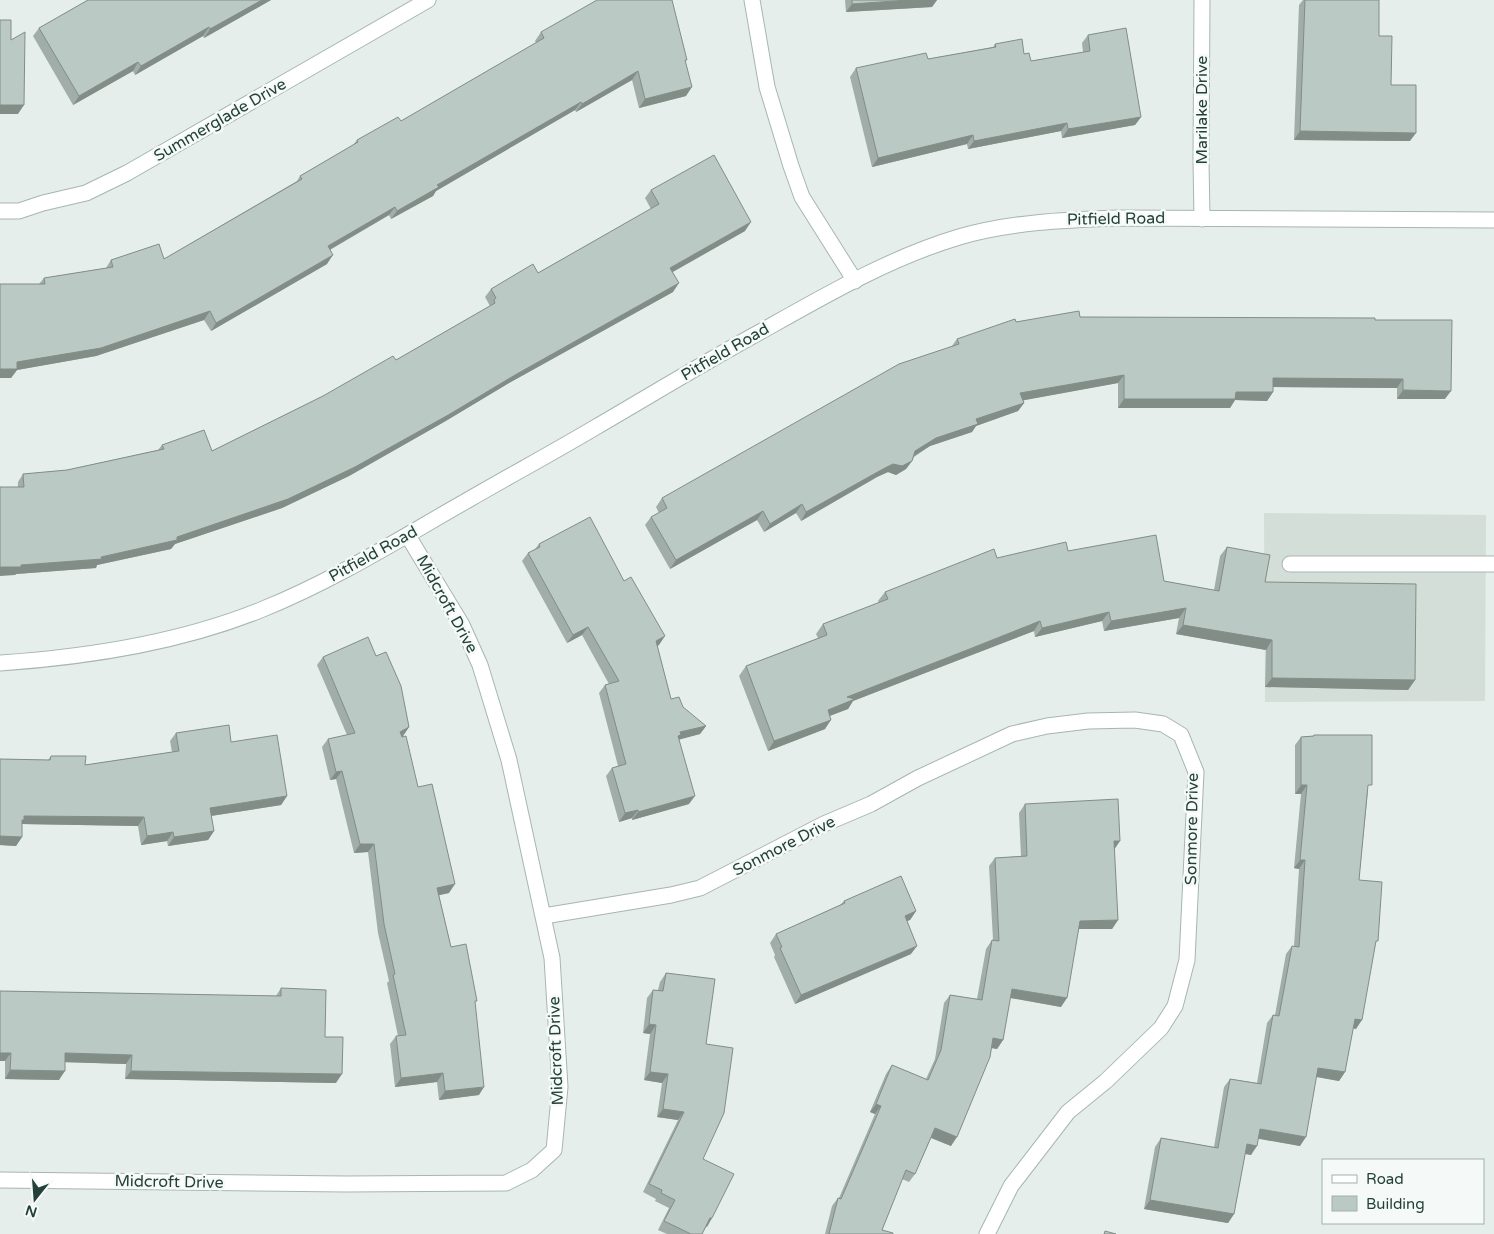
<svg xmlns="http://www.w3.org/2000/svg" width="1494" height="1234" font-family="'Varela Round',sans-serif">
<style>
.built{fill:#d3ded9}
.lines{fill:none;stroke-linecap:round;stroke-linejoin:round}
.minor-casing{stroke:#a7b6b1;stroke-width:17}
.minor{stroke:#fff;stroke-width:15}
.wall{fill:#a0ada8}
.shaded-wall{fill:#828d88}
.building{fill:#bac9c3;stroke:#828d88}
.labels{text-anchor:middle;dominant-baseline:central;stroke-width:5;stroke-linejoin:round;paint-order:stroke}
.street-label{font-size:16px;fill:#234039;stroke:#f5faf8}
</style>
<rect width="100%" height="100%" fill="#e5eeea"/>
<polygon class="built" points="1264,513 1486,515 1485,701 1265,702"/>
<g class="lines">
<defs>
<g id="minor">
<polyline points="752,0 767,87 791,166 802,197 855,281"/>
<polyline points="0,211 19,211 43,203 86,193 127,173 428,0"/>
<polyline points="1202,219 1201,160 1202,0"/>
<polyline points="1290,564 1494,564"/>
<path d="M0,663C89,657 180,643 263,609C335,580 401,538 468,500C511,475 554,452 596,427C651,395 705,362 760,332C824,296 889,258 959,237C1011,222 1064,220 1117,218L1494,220"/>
<polyline points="544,916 671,895 700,888 824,824 871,804 918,778 1012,734 1047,726 1088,721 1135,720 1163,724 1181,735 1196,772 1187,960 1175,1006 1161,1028 1106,1081 1068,1112 1011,1186 987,1234"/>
<polyline points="0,1180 346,1184 506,1183 532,1170 554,1150 560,1087 552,958 509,760 480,665 462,625 408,536"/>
</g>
</defs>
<use href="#minor" class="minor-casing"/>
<use href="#minor" class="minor"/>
</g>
<g class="wall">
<polygon points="88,0 271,0 204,38 203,36 135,75 133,71 73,105 33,36 39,28"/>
<polygon points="845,0 937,0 932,7 846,12"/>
<polygon points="1303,0 1379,0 1379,36 1391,85 1410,141 1294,140 1299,5"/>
<polygon points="541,32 686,62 686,96 639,108 632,80 576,112 575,110 436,191 433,196 391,219 389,215 330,250 327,264 211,331 204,320 96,356 17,370 11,378 0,378 0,284 39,284 44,278 106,268 111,260 164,259 297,181 300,176 353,145 357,140 401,121 536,43 535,41"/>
<polygon points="1088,35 1141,117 1135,125 1062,138 1061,131 968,149 967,144 872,167 850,77 856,68 928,59 993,47 995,44 1024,54 1031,61 1083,52 1082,43"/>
<polygon points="651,190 745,231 672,272 673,292 509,383 444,422 349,476 282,508 175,544 171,549 97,565 96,568 16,574 15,575 18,482 23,474 67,470 158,450 162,445 212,451 396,360 490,306 485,297 491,289 538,273 651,209 645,198"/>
<polygon points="1080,317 1375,320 1445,399 1397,399 1397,388 1273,387 1273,392 1267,401 1235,400 1230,408 1118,408 1118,383 1023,400 1024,403 1018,411 976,426 972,432 930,446 914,457 912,461 906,469 896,475 888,472 877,477 801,521 796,513 764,532 757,520 670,569 645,525 651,517 659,513 656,507 662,498 952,346 957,339 1016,322"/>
<polygon points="539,544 659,645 657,646 671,699 706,726 700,734 679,739 689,804 632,820 632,818 619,822 606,776 612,768 618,766 599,693 605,685 609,684 582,635 567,643 522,561 528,553 535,549"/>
<polygon points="1227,547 1265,582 1415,680 1408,690 1265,687 1266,650 1176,634 1179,618 1104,631 1102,621 1035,637 1034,631 960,659 853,701 848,709 830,716 825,729 768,751 739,676 746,666 818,638 816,634 823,624 879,603 878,601 885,592 997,558 1068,551 1164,581 1214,590 1220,556"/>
<polygon points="376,656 409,727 403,736 402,737 418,787 449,893 439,895 451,947 475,1004 479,1095 439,1100 437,1082 395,1087 390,1044 396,1036 398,1036 387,983 389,981 378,933 368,852 354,853 336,779 330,780 322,747 328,739 347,735 317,665 323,657"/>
<polygon points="176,733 231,742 287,796 281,805 211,816 214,831 208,840 168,846 167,841 141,845 138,826 22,824 22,837 16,846 0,845 0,759 48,760 51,756 85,765 172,752 170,741"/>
<polygon points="1314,735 1368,790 1359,880 1375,945 1356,1029 1353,1028 1345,1072 1339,1081 1316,1077 1300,1146 1258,1138 1251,1155 1245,1154 1234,1214 1228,1223 1144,1209 1155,1147 1161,1138 1214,1147 1224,1087 1230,1079 1257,1083 1267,1023 1273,1015 1275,1015 1286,954 1292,946 1294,946 1299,869 1294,868 1301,794 1295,794 1295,745 1301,737 1313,736"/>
<polygon points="1025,804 1114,850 1118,920 1112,929 1078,929 1061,1007 1010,998 1003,1040 997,1049 991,1048 951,1146 931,1138 915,1174 909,1182 902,1179 882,1230 893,1234 825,1234 832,1206 838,1198 839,1198 875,1114 870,1112 886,1074 892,1065 926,1079 935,1059 944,1003 950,995 977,999 986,949 992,940 993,940 989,866 995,858 1021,856 1019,813"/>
<polygon points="844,901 916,911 910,920 907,921 911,954 795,1004 774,957 775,955 770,943 776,934 840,905"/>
<polygon points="666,973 706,1044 703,1159 712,1218 706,1227 702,1234 667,1234 658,1230 669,1208 655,1201 656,1199 643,1192 678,1120 657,1117 662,1083 644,1080 650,1034 643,1033 647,998 653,990 658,990 660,982"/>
<polygon points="281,988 325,1037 336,1083 125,1079 126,1064 65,1062 59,1080 5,1079 5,1061 0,1061 0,991 276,996"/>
</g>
<g class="shaded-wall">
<polygon points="262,0 271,0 204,38 210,29"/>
<polygon points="909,0 937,0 932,7 846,12 852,4"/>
<polygon points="209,27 203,36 135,75 141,66"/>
<polygon points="138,62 133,71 73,105 79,96"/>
<polygon points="638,71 632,80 576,112 582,104"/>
<polygon points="692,87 686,96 639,108 645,99"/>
<polygon points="581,102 575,110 436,191 433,196 391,219 397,211 437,185"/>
<polygon points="0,105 24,105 18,114 0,114"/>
<polygon points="1141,117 1135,125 1062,138 1068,129"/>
<polygon points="1067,123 1061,131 968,149 974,141"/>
<polygon points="1300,131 1416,133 1410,141 1294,140"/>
<polygon points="973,135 967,144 872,167 878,158"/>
<polygon points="395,207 389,215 322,254 328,246"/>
<polygon points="751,222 745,231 664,277 670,268"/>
<polygon points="333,255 327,264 211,331 216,323"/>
<polygon points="679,283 673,292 509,383 444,422 349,476 282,508 175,544 171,549 97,565 96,568 16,574 15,575 0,576 0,567 101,557 177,537 515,375"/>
<polygon points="210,311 204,320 96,356 17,370 11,378 0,378 0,369 17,362"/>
<polygon points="1124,375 1118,383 1014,402 1020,393"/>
<polygon points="1273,378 1403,379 1397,388 1267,387"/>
<polygon points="1403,390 1451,391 1445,399 1397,399"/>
<polygon points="1236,392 1273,392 1267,401 1235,400 1230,408 1118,408 1124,399"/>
<polygon points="1024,403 1018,411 976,426 972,432 930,446 909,459 915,451 936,438 976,419"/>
<polygon points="912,461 906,469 896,475 888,472 877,477 801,521 806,512 883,469 893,464"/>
<polygon points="802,504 796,513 764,532 770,524"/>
<polygon points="763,511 757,520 670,569 676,560"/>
<polygon points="1186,608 1179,618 1104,631 1111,621"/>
<polygon points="1109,612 1102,621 1035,637 1042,628"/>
<polygon points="1040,621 1034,631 853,701 848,709 821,719 828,710 847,697"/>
<polygon points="1183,625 1272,640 1266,650 1176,634"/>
<polygon points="588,627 582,635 567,643 573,635"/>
<polygon points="665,636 659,645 650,650 656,641"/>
<polygon points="1272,678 1415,680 1408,690 1265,687"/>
<polygon points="831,720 825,729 768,751 774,741"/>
<polygon points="706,726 700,734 678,740 672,745 680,732"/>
<polygon points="409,727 403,736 394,741 400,732"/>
<polygon points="342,771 336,779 330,780 336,772"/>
<polygon points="1301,785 1307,785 1301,794 1295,794"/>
<polygon points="287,796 281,805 204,817 210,808"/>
<polygon points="695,796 689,804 632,820 638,812"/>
<polygon points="638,810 632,818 619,822 625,813"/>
<polygon points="24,816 144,817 138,826 21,824 18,829"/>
<polygon points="214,831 208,840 168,846 174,837"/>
<polygon points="173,832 167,841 141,845 147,836"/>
<polygon points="0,836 22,837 16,846 0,845"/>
<polygon points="1114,841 1120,841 1114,850"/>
<polygon points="360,844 374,844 368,852 354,853"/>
<polygon points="1300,860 1305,860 1299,869 1294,868"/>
<polygon points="455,884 449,893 431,897 437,888"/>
<polygon points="916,911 910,920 899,924 905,916"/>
<polygon points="1118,920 1112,929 1074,929 1080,921"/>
<polygon points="917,946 911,954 795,1004 801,995"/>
<polygon points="1012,989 1067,998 1061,1007 1006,997"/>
<polygon points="1355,1019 1362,1020 1356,1029 1349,1027"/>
<polygon points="649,1024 656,1025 650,1034 643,1033"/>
<polygon points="993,1038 1003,1040 997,1049 987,1047"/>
<polygon points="0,1053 11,1053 5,1061 0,1061"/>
<polygon points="65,1053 132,1055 126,1064 59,1062"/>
<polygon points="1318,1068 1345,1072 1339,1081 1312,1076"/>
<polygon points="10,1070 65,1071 59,1080 5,1079"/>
<polygon points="131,1071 342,1074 336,1083 125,1079"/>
<polygon points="650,1072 668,1074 662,1083 644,1080"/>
<polygon points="443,1073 437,1082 395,1087 401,1078"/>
<polygon points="484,1087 479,1095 439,1100 445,1091"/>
<polygon points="876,1104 881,1106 875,1114 870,1112"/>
<polygon points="663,1109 684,1112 678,1120 657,1117"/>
<polygon points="935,1128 957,1137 951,1146 929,1137"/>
<polygon points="1260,1129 1306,1137 1300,1146 1254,1138"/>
<polygon points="1247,1144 1257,1146 1251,1155 1241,1153"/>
<polygon points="1150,1200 1234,1214 1228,1223 1144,1209"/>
<polygon points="710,1218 712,1218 707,1227 705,1226"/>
</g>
<g class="building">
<polygon points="88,0 262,0 210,29 209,27 141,66 138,62 79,96 39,28"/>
<polygon points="597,0 672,0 687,60 685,60 692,87 645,99 638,71 582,104 581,102 437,185 439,187 397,211 395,207 328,246 333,255 216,323 210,311 101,348 17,362 17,369 0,369 0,284 45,284 44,278 113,267 111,260 159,244 164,259 302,179 300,176 358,142 357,140 398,117 401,121 544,38 541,32"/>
<polygon points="852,0 909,0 852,4"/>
<polygon points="1305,0 1379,0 1379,36 1392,36 1391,85 1416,85 1416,133 1300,131"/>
<polygon points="0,20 11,20 11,40 25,32 24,105 0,105"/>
<polygon points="1126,28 1141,117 1068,129 1067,123 974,141 973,135 878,158 856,68 926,53 928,59 996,47 995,44 1022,39 1024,54 1029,53 1031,61 1090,51 1088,35"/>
<polygon points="714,155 751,222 670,268 679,283 515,375 450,414 355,467 288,499 177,537 177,540 101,557 102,559 21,565 21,567 0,567 0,487 24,487 23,474 67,470 164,449 162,445 204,430 212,451 323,396 393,356 396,360 495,303 494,300 496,298 491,289 533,264 538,273 659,204 651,190"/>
<polygon points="1079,311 1080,317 1375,318 1375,320 1452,320 1451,391 1403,390 1403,379 1273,378 1273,392 1236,392 1235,399 1124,399 1124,375 1020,393 1024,403 976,419 978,424 936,438 915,451 912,461 902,466 893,464 883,469 806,512 802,504 770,524 763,511 676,560 651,517 667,508 662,498 899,364 959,344 957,339 1015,319 1016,322"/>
<polygon points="590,517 624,581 631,577 665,636 656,641 671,699 679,697 683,707 706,726 680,732 681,735 678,736 695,796 638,812 638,810 625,813 612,768 626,764 605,685 619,681 588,627 573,635 528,553 540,547 539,544"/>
<polygon points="1156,535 1164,581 1219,591 1227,547 1270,555 1265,582 1416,584 1415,680 1272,678 1272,640 1183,625 1186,608 1111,621 1109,612 1042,628 1040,621 967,650 847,697 855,699 828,710 831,720 774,741 746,666 827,635 823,624 888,599 885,592 994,549 997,558 1066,542 1068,551"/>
<polygon points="368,637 376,656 386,652 401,686 409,727 400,732 402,737 406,736 418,787 432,784 455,884 437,888 451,947 466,944 477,1001 475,1001 484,1087 445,1091 443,1073 401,1078 396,1036 406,1035 393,975 395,974 384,924 374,844 360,844 342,771 336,772 328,739 355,733 323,657"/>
<polygon points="229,725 231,742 277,735 287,796 210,808 214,831 174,837 173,832 147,836 144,817 24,816 24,820 22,820 22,837 0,836 0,759 50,760 51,756 86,756 85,765 179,751 176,733"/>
<polygon points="1314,735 1372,735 1372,785 1368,785 1359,880 1382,882 1378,941 1376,941 1362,1020 1355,1019 1345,1072 1318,1068 1306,1137 1260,1129 1257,1146 1247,1144 1234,1214 1150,1200 1161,1138 1218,1148 1230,1079 1261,1084 1273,1015 1279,1016 1292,946 1299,947 1305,860 1300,860 1307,785 1301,785 1301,737 1314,736"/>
<polygon points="1118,799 1120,841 1114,841 1118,920 1080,921 1067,998 1012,989 1003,1040 993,1038 990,1057 957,1137 935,1128 915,1174 906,1170 882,1230 893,1233 893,1234 829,1234 838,1198 841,1199 881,1106 876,1104 892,1065 928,1080 941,1050 950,995 982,1000 992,940 999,941 995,858 1027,856 1025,804"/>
<polygon points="901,876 916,911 905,916 917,946 801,995 780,948 782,947 776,934 845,903 844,901"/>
<polygon points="666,973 715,979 706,1044 733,1048 724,1113 703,1159 734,1174 712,1218 710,1218 702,1234 691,1234 664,1221 675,1200 661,1193 662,1190 649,1184 684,1112 663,1109 668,1074 650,1072 656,1025 649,1024 653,990 663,991"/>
<polygon points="281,988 326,990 325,1037 343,1037 342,1074 131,1071 132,1055 65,1053 65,1071 10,1070 11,1053 0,1053 0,991 281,996"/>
<polygon points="1105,1231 1116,1234 1104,1234"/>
</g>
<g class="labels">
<g class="street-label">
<text transform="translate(1202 110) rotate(-90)">Marilake Drive</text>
<text transform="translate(220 120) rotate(-30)">Summerglade Drive</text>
<text transform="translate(1116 219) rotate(-1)">Pitfield Road</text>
<text transform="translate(725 352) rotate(-30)">Pitfield Road</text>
<text transform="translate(373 554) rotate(-29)">Pitfield Road</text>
<text transform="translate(447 604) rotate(61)">Midcroft Drive</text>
<text transform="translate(1192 829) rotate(-89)">Sonmore Drive</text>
<text transform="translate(784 846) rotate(-27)">Sonmore Drive</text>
<text transform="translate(556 1051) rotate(-92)">Midcroft Drive</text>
<text transform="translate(169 1182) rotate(1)">Midcroft Drive</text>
</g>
</g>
<rect x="1322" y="1159" width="162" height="65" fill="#f5faf8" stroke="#a1b0ac"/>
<rect x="1332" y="1175" width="25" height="8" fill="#ffffff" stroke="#a1b0ac"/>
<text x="1366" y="1184" font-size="15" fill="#234039">Road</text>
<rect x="1332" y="1196" width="25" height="15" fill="#bac9c3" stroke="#a1b0ac"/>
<text x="1366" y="1209" font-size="15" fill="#234039">Building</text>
<g transform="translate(35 1199) rotate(197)" stroke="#f5faf8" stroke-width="4" paint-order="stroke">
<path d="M0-4L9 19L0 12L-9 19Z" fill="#234039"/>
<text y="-8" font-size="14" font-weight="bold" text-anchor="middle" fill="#234039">N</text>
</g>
</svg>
